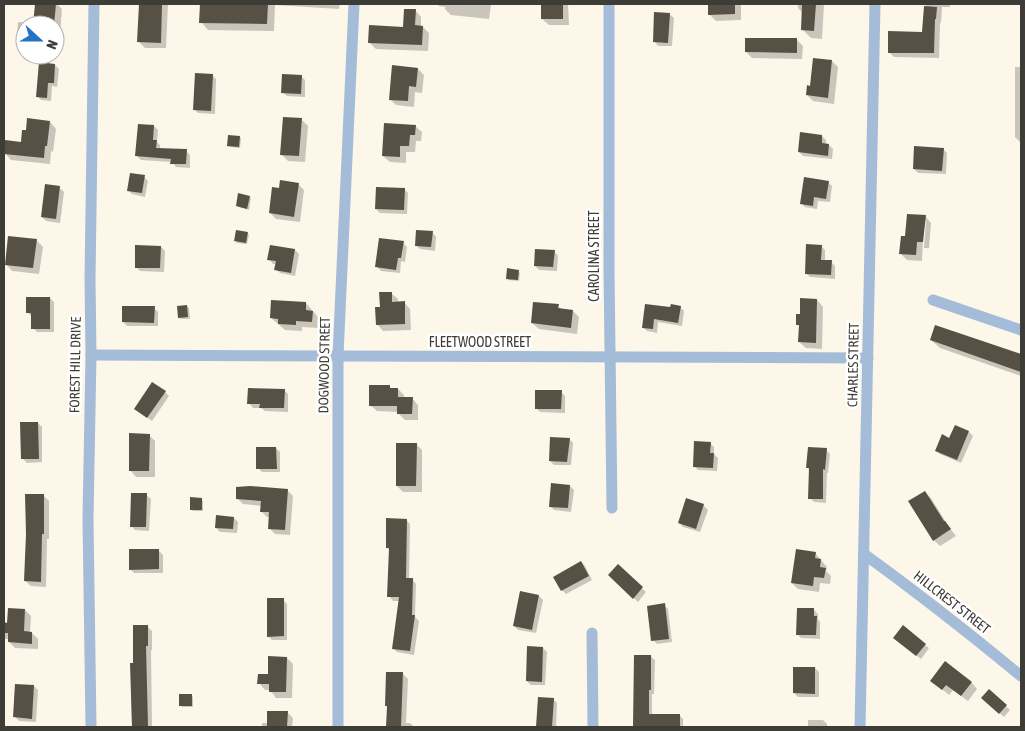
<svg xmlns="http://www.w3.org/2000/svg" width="1025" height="731" font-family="'Asap Condensed',sans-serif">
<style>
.shadow{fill:#0003}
.building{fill:#565045}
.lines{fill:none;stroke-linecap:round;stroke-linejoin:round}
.minor{stroke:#a4bcd7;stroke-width:11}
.labels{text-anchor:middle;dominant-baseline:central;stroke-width:5;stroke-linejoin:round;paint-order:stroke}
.street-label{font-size:14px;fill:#3e3c36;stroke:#fff}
</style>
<rect width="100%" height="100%" fill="#fdf7e9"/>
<g class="shadow">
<polygon points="36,4 57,4 62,9 59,45 55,45 55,25 25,25 25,42 23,42 17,36 18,22 34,23"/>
<polygon points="140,4 168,4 166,48 145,48 138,41"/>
<polygon points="201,4 340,4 339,9 275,5 274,31 208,30 201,22"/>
<polygon points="437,4 491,4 489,19 451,15 445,9 445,7 439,6"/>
<polygon points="542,4 568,4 569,25 549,25 542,19"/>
<polygon points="709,4 741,4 741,20 716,21 709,14"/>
<polygon points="798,4 824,4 822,39 811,38 802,29 803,13 798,8"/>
<polygon points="926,4 950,4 950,7 942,7 941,23 940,23 939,58 894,57 889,52 924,33"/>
<polygon points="415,10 421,17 421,27 423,27 429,33 428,51 376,49 369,42 404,28"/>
<polygon points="669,14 674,18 672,46 658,46 654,41"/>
<polygon points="796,39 803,46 802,59 752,58 746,52"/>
<polygon points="832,61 838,67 834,104 813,101 807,95 811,87"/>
<polygon points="55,65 59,69 57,87 52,86 51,101 41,100 37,96"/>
<polygon points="1015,67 1021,67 1021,143 1015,137"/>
<polygon points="418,69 424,75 422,93 415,92 414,107 396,105 390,99"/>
<polygon points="212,75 216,79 215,114 198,113 194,109"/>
<polygon points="301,76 305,80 305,97 287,96 282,92"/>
<polygon points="301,119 308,126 305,162 288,161 281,154"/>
<polygon points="50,122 56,129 53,152 51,151 50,164 11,160 5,153 22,143"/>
<polygon points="154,126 158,130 157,142 160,145 160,150 186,151 190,155 190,168 176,167 172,162 141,160 137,156"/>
<polygon points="415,126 422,132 421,141 416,141 415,152 406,152 406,163 390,162 383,156"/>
<polygon points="822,136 826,140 826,144 829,145 833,149 832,159 803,156 799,152"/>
<polygon points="239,137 241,138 240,148 230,147 228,146"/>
<polygon points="943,149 947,153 946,174 918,173 914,169"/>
<polygon points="144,177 148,181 145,197 132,194 128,190"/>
<polygon points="828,182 832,186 830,202 818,201 817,209 805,207 801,203"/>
<polygon points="298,184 304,190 300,222 276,219 270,213 280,189"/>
<polygon points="60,188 64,192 60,223 46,221 42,217"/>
<polygon points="404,189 408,193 407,214 380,213 376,209"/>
<polygon points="249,197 251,198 249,210 239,207 237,206"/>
<polygon points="925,216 931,223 929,248 924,248 926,220 924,220 922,261 907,260 901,254 906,237"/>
<polygon points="432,232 436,237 435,251 420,249 416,245"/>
<polygon points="247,233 249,235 247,244 237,243 236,241"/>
<polygon points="36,240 43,247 39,274 12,271 6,264"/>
<polygon points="403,243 407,247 405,262 401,261 400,273 381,271 377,267"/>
<polygon points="821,246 825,250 825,261 831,262 835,266 835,279 810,277 806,273"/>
<polygon points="161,247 165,251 164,272 140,271 136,267"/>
<polygon points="295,250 299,254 295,276 280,273 276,269 276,264 273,264 269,259"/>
<polygon points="554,251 558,256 557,271 539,270 535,266"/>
<polygon points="518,271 520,273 519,281 508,280 507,278"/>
<polygon points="391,293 398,299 398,303 404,302 410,309 411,330 383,331 377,324 381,308"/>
<polygon points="50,298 54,302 54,332 37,332 33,328 31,316 27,312"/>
<polygon points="817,300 823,307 822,349 806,348 799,342 800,327 797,324 801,315"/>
<polygon points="306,303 319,318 318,328 302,327 302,331 285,330 271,318"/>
<polygon points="647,305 671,309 680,307 684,311 682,326 658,322 657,333 647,331 643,327"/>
<polygon points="187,306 189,308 190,319 181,319 179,318"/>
<polygon points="558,306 562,310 573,311 579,317 577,334 539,329 532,323"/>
<polygon points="154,308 158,312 158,326 127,326 123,322"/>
<polygon points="936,326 1021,356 1021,376 940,348 931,340"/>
<polygon points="389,386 392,389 398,389 404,395 404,398 412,398 418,405 418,420 405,420 398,413 398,412 377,411 370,405"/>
<polygon points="284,390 288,394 288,412 265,411 261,408 253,408 249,403"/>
<polygon points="165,392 169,396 152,421 135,409"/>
<polygon points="561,392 565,396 565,413 540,412 536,408"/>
<polygon points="38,423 42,427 42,462 27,463 23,459"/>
<polygon points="969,432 973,436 961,463 940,454 936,450 950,440"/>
<polygon points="149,435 155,441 155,477 136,477 130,470"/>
<polygon points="569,439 573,443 571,465 554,465 550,461"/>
<polygon points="710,443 714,447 714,454 718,458 717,471 698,470 694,466"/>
<polygon points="416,444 422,450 422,492 403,492 397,486"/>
<polygon points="276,448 280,452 280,472 262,472 258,468"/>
<polygon points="826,450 830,454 828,473 827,473 826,503 814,502 810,498 810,471 807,467"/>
<polygon points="570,486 574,490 571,512 554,510 550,506"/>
<polygon points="287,490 293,496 290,535 275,534 269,528 270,517 267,517 261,511 262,506 243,504 237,498"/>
<polygon points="925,492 931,498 947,524 956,536 940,546 934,540"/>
<polygon points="43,495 49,501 49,539 47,539 46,587 31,586 25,581"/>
<polygon points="146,495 151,499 149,531 135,530 131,526"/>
<polygon points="201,499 203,501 203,511 193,511 191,509"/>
<polygon points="687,500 704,506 708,510 700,532 683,527 679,523"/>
<polygon points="234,518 238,522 237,533 220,532 216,528"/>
<polygon points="406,520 410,524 409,579 412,579 416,584 415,617 419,621 414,655 397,652 393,648 400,601 393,601 389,596 390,550 387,548"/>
<polygon points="159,551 163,555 163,573 134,573 130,569"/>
<polygon points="815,553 827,567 826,571 831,576 830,584 820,583 819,592 798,589 792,583"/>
<polygon points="581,562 585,566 592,580 566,594 562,590 555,577"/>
<polygon points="618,566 646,592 638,602 609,575"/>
<polygon points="539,596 543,600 536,633 518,630 514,626"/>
<polygon points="283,600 287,604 287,640 272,640 268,636"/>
<polygon points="664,605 668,609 672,642 657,644 653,640"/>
<polygon points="25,610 31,616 30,633 32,633 38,639 38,649 15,648 9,642 9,639 4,639 4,624 8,624"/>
<polygon points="814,610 818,614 818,619 820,622 820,639 801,638 797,634"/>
<polygon points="147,626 152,631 152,650 151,650 152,726 154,727 132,727 131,664 134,664"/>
<polygon points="899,642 925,645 929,648 921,659"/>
<polygon points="543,648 547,652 545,685 531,685 527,681"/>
<polygon points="635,656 650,656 655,660 654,694 652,694 652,715 679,715 683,719 683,727 634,727"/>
<polygon points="287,658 293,664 292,698 276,698 270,690 265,690 259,683 269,676"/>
<polygon points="815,668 819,672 819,697 798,697 794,693"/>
<polygon points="402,673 408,679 406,723 410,723 414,727 387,727 388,707 386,706"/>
<polygon points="931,680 971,682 977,689 968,701 953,690 949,695"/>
<polygon points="34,686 38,690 36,722 19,721 15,717"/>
<polygon points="989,690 1010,710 1004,717 983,698"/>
<polygon points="191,695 193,697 193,707 182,707 180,705"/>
<polygon points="539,698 553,699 557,703 556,727 538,727"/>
<polygon points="287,712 293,718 292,727 262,727 262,723 268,723"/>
<polygon points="808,720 823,720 827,724 827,727 808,727"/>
</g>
<g class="building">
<polygon points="35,4 56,4 54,25 33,25"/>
<polygon points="139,4 162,4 161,43 137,42"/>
<polygon points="200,4 268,4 267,24 199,23"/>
<rect x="541" y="4" width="22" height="15"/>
<polygon points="708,4 735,4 735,14 708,15"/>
<polygon points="802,4 816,4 814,31 801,30"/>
<polygon points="924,6 937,7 936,19 935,19 934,53 888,53 888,31 922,32"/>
<polygon points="404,9 416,9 415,25 423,26 422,45 368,43 369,25 403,27"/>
<polygon points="654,12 670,13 668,43 653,42"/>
<polygon points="745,38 797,38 797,53 745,52"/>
<polygon points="813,58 832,60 828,98 806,95 807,85 810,86"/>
<polygon points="39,62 55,64 54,83 48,83 47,98 36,97"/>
<polygon points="392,65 418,68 416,87 409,86 408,101 389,100"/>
<polygon points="195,73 213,74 211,111 193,110"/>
<polygon points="282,74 302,75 301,94 281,93"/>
<polygon points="283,117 302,118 299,156 280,155"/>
<polygon points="27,118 50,121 47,146 45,146 44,158 4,154 5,140 21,142 22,130 26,130"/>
<polygon points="384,123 416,125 415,135 410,135 409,146 400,146 400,157 382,156"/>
<polygon points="138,124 154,125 153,140 157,140 156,148 187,149 186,164 170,164 171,159 135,156"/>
<polygon points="800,132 822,135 822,143 829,144 828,156 798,152"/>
<polygon points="228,135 240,136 239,147 227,146"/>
<polygon points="914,146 944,148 942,171 913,169"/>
<polygon points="130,173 145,175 142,193 127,191"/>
<polygon points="804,177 829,181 826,199 814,197 813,206 800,204"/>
<polygon points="280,180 299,183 294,217 269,213 272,187 279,188"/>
<polygon points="45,184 60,186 56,219 41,217"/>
<polygon points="376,187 405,188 404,210 375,209"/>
<polygon points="238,193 250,196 247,209 236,206"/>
<polygon points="907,214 926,215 923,242 917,242 916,255 899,254 901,236 905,236"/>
<polygon points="236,230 248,232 246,243 234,241"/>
<polygon points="416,230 433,231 431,247 415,246"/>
<polygon points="8,236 37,239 33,268 5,265"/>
<polygon points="379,238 404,241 401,258 398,258 396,270 375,267"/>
<polygon points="806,244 822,245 821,260 832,260 831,275 805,274"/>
<polygon points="135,245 161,246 160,268 135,268"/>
<polygon points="270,245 295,249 291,273 274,270 276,261 267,260"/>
<polygon points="535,249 555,250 553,267 534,266"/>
<polygon points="507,268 519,270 518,280 506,279"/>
<polygon points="379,292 392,292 392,302 405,301 405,324 376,325 375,307 380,307"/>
<polygon points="26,297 50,297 50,329 31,329 31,313 26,313"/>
<polygon points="800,298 817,299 816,343 798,342 799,325 796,325 796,314 800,314"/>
<polygon points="271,300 306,302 306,310 313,311 312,322 296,321 296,325 278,324 278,319 270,318"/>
<polygon points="533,302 559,304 558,308 573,310 571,328 531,323"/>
<polygon points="645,304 670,307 671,304 681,306 678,323 654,319 653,329 642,328"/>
<polygon points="187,305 188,317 178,318 177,306"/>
<polygon points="122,306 155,306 154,323 122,322"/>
<polygon points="935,325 1021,354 1021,372 930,340"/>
<polygon points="152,382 166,391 147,418 134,409"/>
<polygon points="369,385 390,385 390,388 398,388 398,397 413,397 412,414 397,414 397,406 369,406"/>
<polygon points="248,388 285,389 284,408 259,408 260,404 247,404"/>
<polygon points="535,390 562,390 561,409 535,409"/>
<polygon points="20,422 38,422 39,459 21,459"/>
<polygon points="955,425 969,431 957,460 935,451 942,434 949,438"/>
<polygon points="129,433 150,434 149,471 129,471"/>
<polygon points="550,437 570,438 567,462 549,461"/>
<polygon points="694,441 711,442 710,453 714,453 713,468 693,467"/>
<polygon points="396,443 417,443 416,486 396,486"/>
<polygon points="256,447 276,447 277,469 256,469"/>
<polygon points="808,447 827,448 825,470 823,469 823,499 808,499 809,468 806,468"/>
<polygon points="551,483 570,485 568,508 549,507"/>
<polygon points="250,486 288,489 285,530 268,529 269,512 260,512 261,501 236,499 236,487"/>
<polygon points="925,491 944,521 945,521 951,529 933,541 908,501"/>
<polygon points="131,493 147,493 146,527 130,527"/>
<polygon points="25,494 44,494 44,534 42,534 41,582 24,581 26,534"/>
<polygon points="190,497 202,498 202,510 190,510"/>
<polygon points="686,498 704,504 696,529 678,523"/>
<polygon points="216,515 234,517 233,529 215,528"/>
<polygon points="386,518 407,519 406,578 413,578 412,615 415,615 410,651 392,649 399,597 387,597 389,548 386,548"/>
<polygon points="129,549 159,549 159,569 129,570"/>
<polygon points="796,549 816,552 815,558 821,559 820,567 826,568 824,578 814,577 813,586 791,583"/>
<polygon points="581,561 589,576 561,591 553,577"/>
<polygon points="618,564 643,587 633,599 608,575"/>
<polygon points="520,591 539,595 532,630 513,626"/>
<polygon points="267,598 284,598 284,636 267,637"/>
<polygon points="665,603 669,639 651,641 647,606"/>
<polygon points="8,608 25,609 24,631 32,632 32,644 8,642 8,633 4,633 4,622 7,623"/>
<polygon points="797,608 814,608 814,616 817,616 816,635 796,635"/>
<polygon points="133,625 148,625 148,646 146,646 148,727 132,727 130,663 133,663"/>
<polygon points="903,625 926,644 916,656 893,638"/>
<polygon points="527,646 543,647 542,682 526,681"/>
<polygon points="634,655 651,655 651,690 649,690 649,714 680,714 680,727 633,727"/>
<polygon points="268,656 287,657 286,692 269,692 269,684 257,684 258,674 268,674"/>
<polygon points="945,661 972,682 961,696 946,685 942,690 930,681"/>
<polygon points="793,667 815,667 815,694 793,693"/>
<polygon points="386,672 403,672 401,727 386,727 387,706 385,706"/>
<polygon points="15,684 34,685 32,719 13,717"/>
<polygon points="989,689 1007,705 999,714 981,698"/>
<rect x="179" y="694" width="13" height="12"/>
<polygon points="538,697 554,698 552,727 536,727"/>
<polygon points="267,711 288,711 287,727 267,727"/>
</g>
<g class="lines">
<g class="minor">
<polyline points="609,4 609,270 612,508"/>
<polyline points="933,300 1021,330"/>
<polyline points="91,355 868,358"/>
<path d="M864,554C918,593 970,634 1021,676"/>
<polyline points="592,633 593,727"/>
<polyline points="91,727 88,519 91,355 90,279 94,4"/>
<polyline points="338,727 338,356 354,4"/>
<polyline points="860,727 875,4"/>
</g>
</g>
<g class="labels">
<g class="street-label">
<text transform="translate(594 256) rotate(-90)">CAROLINA STREET</text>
<text x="480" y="342">FLEETWOOD STREET</text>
<text transform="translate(75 365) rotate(-89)">FOREST HILL DRIVE</text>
<text transform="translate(324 365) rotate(-89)">DOGWOOD STREET</text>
<text transform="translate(853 365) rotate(-89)">CHARLES STREET</text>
<text transform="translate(952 602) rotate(38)">HILLCREST STREET</text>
</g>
</g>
<rect width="1025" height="731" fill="none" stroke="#3e3c36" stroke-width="10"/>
<g transform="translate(40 40) rotate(111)"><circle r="24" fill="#ffffff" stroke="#b2b1af"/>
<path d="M0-4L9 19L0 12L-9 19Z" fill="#2075c3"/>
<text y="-8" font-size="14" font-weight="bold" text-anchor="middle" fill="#3e3c36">N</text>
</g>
</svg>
